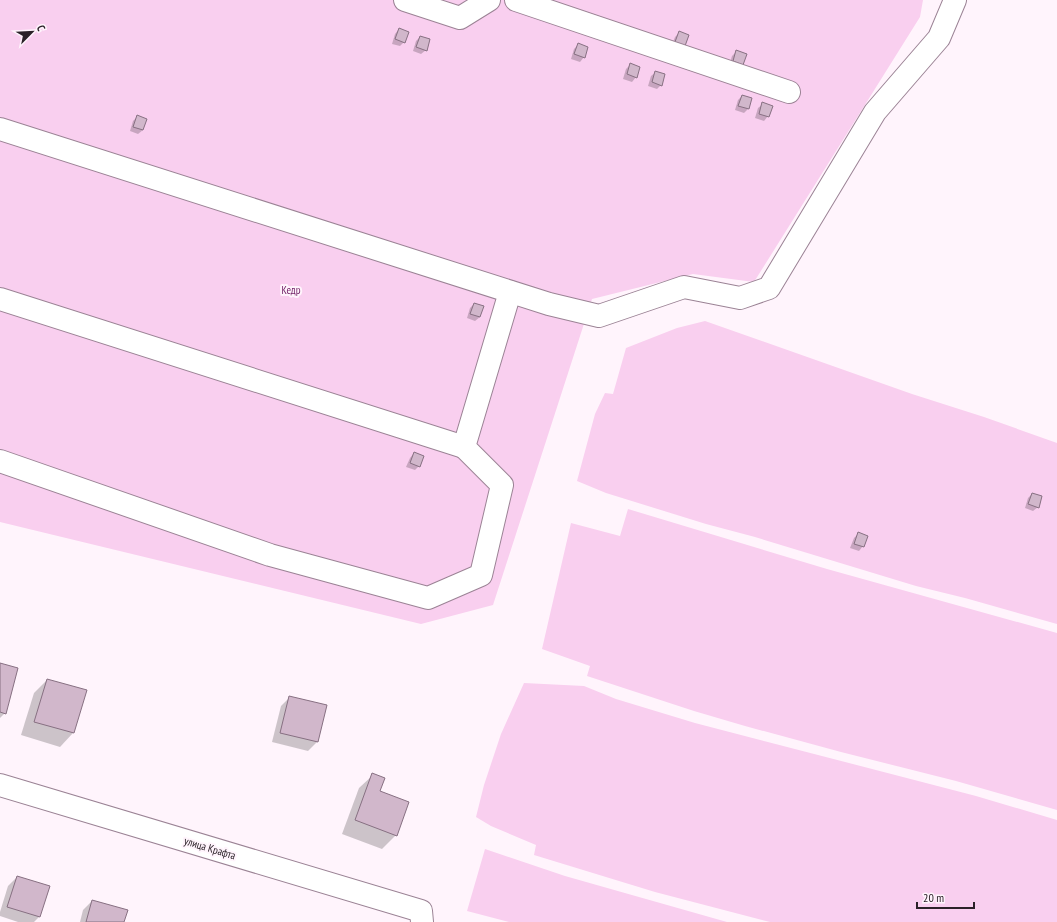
<svg xmlns="http://www.w3.org/2000/svg" width="1057" height="922" font-family="'PT Sans Narrow',sans-serif">
<style>
.green{fill:#f9cfef}
.shadow{fill:#0003}
.building{fill:#d1b7cb;stroke:#877082}
.lines{fill:none;stroke-linecap:round;stroke-linejoin:round}
.minor-casing{stroke:#9b8395;stroke-width:24}
.minor{stroke:#fff;stroke-width:22}
.labels{text-anchor:middle;dominant-baseline:central;stroke-width:4;stroke-linejoin:round;paint-order:stroke}
.park-label{font-size:11px;fill:#6f1f64;stroke:#fff4fc}
.street-label{font-size:11px;fill:#2b2128;stroke:#fff4fc}
</style>
<rect width="100%" height="100%" fill="#fff4fc"/>
<g class="green">
<polygon points="0,0 923,0 920,17 754,282 693,274 592,299 493,605 421,624 0,522"/>
<polygon points="705,321 912,394 984,417 1057,443 1057,624 965,598 916,586 755,537 706,524 606,493 577,481 595,414 605,393 613,394 626,348 677,328"/>
<polygon points="628,509 827,569 1057,633 1057,810 956,781 841,752 745,726 694,711 587,676 590,666 542,649 571,523 620,536"/>
<polygon points="524,683 584,686 616,699 695,723 976,796 1057,820 1057,922 770,922 655,892 534,855 536,845 491,826 476,817 484,785 501,734"/>
<polygon points="485,849 565,876 727,922 509,922 467,911"/>
</g>
<g class="shadow">
<polygon points="399,29 404,42 400,46 392,44 395,34"/>
<polygon points="679,33 684,45 671,47 675,37"/>
<polygon points="420,37 426,50 421,54 413,51 416,41"/>
<polygon points="578,45 584,57 580,62 571,59 574,49"/>
<polygon points="737,51 742,64 729,66 732,56"/>
<polygon points="631,64 636,77 632,82 623,79 626,69"/>
<polygon points="656,72 661,85 657,89 648,86 651,76"/>
<polygon points="742,96 748,109 744,113 735,110 738,100"/>
<polygon points="763,104 768,116 764,121 755,118 758,108"/>
<polygon points="137,117 143,130 138,134 130,131 133,121"/>
<polygon points="474,304 480,317 475,321 467,318 470,308"/>
<polygon points="414,453 419,466 415,470 406,467 410,458"/>
<polygon points="1032,494 1038,507 1033,511 1025,508 1028,498"/>
<polygon points="858,534 863,546 859,551 850,548 854,538"/>
<polygon points="0,664 5,713 0,718"/>
<polygon points="47,680 73,733 60,747 21,735 34,693"/>
<polygon points="290,697 317,742 308,751 272,742 281,706"/>
<polygon points="373,775 396,835 382,849 342,834 359,788"/>
<polygon points="17,877 48,887 39,917 34,922 18,922 0,916 0,912 8,886"/>
<polygon points="92,901 123,922 80,922 83,910"/>
</g>
<g class="building">
<polygon points="399,28 409,32 405,43 395,39"/>
<polygon points="679,31 689,35 685,46 675,42"/>
<polygon points="420,36 430,39 427,51 416,47"/>
<polygon points="578,43 588,47 585,58 574,54"/>
<polygon points="736,50 747,54 743,65 733,61"/>
<polygon points="630,63 640,67 637,78 627,74"/>
<polygon points="655,71 665,74 662,86 652,82"/>
<polygon points="742,95 752,98 749,109 738,106"/>
<polygon points="762,102 773,106 769,117 759,114"/>
<polygon points="137,115 147,119 143,130 133,127"/>
<polygon points="474,303 484,306 480,317 470,314"/>
<polygon points="414,452 424,456 420,467 410,463"/>
<polygon points="1032,493 1042,496 1039,508 1028,504"/>
<polygon points="858,532 868,536 864,547 854,544"/>
<polygon points="0,663 18,668 6,714 0,712"/>
<polygon points="47,679 87,690 74,733 34,722"/>
<polygon points="289,696 327,705 318,742 280,733"/>
<polygon points="372,773 385,778 380,791 409,802 397,836 355,820"/>
<polygon points="17,876 50,886 40,917 7,907"/>
<polygon points="92,900 128,910 124,922 86,922"/>
</g>
<g class="lines">
<defs>
<g id="minor">
<polyline points="405,0 460,18 489,0"/>
<polyline points="516,0 789,92"/>
<polyline points="0,129 549,304 599,316 684,287 740,298 769,288 875,112 939,38 955,0"/>
<polyline points="0,299 464,447"/>
<polyline points="0,461 270,555 428,598 481,575 502,485 464,447 510,292"/>
<polyline points="0,785 421,911 422,922"/>
</g>
</defs>
<use href="#minor" class="minor-casing"/>
<use href="#minor" class="minor"/>
</g>
<g class="labels">
<g class="park-label">
<text x="291" y="290">Кедр</text>
</g>
<g class="street-label">
<text transform="translate(210 848) rotate(17)">улица Крафта</text>
</g>
</g>
<g transform="translate(32 32) rotate(66)" stroke="#fff4fc" stroke-width="3" paint-order="stroke">
<path d="M0-3L7 15L0 10L-7 15Z" fill="#2b2128"/>
<text y="-6" font-size="11" font-weight="bold" text-anchor="middle" fill="#2b2128">С</text>
</g>
<path d="M917 902v6h57v-6" fill="none" stroke="#2b2128" stroke-width="2"/>
<text x="923" y="902" font-size="12" fill="#2b2128" stroke="#fff4fc" stroke-width="3" paint-order="stroke">20 m</text>
</svg>
